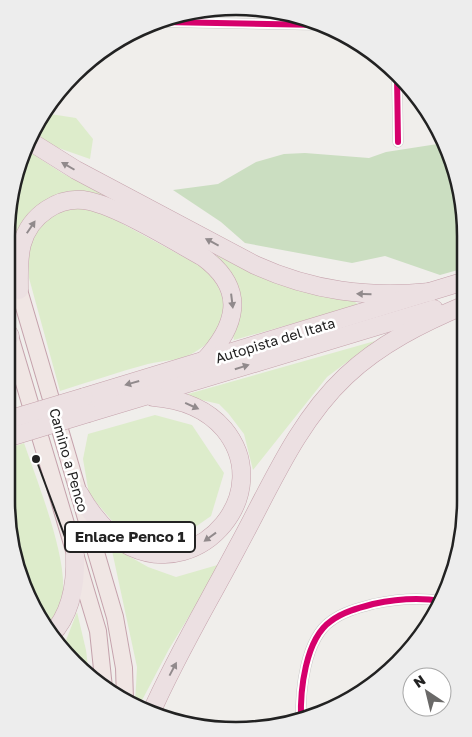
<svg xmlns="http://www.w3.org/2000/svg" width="472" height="737" font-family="'Golos Text',sans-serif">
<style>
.grass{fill:#ddeccb}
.forest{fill:#cbdec1}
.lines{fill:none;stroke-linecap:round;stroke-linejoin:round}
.minor-casing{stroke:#c9c8c7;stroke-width:11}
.primary-casing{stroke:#a79c86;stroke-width:16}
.trunk-casing{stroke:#c5a2ac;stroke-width:18}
.motorway-casing{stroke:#c5a2ac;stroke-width:19}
.minor{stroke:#fdfcfc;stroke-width:10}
.primary{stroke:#f3ede7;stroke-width:15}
.trunk{stroke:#f0e6e4;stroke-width:16}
.motorway{stroke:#ece0e2;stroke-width:18}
.motorway-bridge-casing{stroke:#c5a2ac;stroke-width:19;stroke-linecap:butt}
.motorway-bridge{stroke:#ece0e2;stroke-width:18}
.cycleway-casing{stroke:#fff;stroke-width:9}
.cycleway{stroke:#d6006c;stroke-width:6}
.oneway{fill:#918a8c}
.labels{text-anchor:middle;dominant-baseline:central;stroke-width:5;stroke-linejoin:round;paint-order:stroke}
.street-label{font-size:14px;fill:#222;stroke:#fff}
.rim{fill:none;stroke:#222;stroke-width:2.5}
.leader{fill:none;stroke:#222;stroke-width:2}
.callout-dot{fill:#222;stroke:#fff;stroke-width:2}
.callout{fill:#fff;stroke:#222;stroke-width:2}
.callout-label{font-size:15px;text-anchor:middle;font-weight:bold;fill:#222}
</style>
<rect width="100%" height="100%" fill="#f0eeeb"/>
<g class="grass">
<polygon points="44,113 76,118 93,139 90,159 50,145 33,130"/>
<path d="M25,149L62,173L113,200L79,192L14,246C3,207 14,187 25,149Z"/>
<path d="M68,206L97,210L204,268C232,296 232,331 195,352C181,361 164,360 148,364C118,372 89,382 60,391L29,278L28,251L37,226Z"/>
<path d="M217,255C248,272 280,287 314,294C327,297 350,296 359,305L234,340L215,258Z"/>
<polygon points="375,341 327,377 253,470 244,434 228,413 219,404 188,397 188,394"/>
<polygon points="155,415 192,425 224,473 211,516 168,546 126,537 89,494 83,459 88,434"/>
<path d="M24,443C37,481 66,553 63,591C62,605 54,618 45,628L18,575L6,501L7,449Z"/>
<polygon points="111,546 148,567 176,577 221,564 169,649 139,706 135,704 137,667"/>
<polygon points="77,612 86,650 89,675 63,648"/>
</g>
<polygon class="forest" points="444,143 465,221 465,268 440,275 385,256 352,263 245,243 221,222 173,190 218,184 256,162 284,154 305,153 369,158 386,152"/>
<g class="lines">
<defs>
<g id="minor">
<polyline points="164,22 321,25"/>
<polyline points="397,76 398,142"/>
<path d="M301,720C300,691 305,639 331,621C343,612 358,608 373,604C396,599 418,597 441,601"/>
</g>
<polyline id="primary" points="8,254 16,282"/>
<g id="trunk">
<polyline points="19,290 115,617 124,668 125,699"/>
<polyline points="10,336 98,631 104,688"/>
</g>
<g id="motorway">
<path d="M28,140L76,170L255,265C312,291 368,298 430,292"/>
<path d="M19,290C19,275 18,259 22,244C30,215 59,195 89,201C121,208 174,241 203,257C248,290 236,327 203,362"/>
<polyline points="7,331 10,336"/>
<polyline points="84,397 465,281"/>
<polyline points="89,413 434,309"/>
<path d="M79,493C91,514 108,536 131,547C202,580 276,492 224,429C206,408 180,399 153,397"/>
<path d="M51,635C71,614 76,583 75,555"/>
<path d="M151,713C176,656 208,603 237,548C269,490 296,423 346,376C380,344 422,323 465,305"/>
</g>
</defs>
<use href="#minor" class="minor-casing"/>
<use href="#primary" class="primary-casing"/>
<use href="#trunk" class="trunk-casing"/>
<use href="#motorway" class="motorway-casing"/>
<use href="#minor" class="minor"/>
<use href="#primary" class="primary"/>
<use href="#trunk" class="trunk"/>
<use href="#motorway" class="motorway"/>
<defs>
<g id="motorway-bridge">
<polyline points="7,420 84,397"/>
<polyline points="7,438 89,413"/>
</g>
</defs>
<use href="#motorway-bridge" class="motorway-bridge-casing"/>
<use href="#motorway-bridge" class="motorway-bridge"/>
<defs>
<g id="cycleway">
<polyline points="164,22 321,25"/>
<polyline points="397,76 398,142"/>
<path d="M301,720C300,691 305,639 331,621C343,612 358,608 373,604C396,599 418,597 441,601"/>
</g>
</defs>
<use href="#cycleway" class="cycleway-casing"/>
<use href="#cycleway" class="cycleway"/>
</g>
<defs><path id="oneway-solid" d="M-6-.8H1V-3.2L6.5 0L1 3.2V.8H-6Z" transform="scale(1.25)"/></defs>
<g class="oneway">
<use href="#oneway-solid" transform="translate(68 166) rotate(-150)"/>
<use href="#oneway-solid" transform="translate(31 227) rotate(-56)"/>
<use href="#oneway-solid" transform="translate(212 242) rotate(-152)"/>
<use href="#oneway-solid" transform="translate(364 294) rotate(-178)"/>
<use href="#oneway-solid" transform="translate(232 301) rotate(83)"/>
<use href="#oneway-solid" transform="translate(242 367) rotate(-17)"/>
<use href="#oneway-solid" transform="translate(132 383) rotate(164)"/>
<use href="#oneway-solid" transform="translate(192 406) rotate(24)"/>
<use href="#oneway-solid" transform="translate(210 537) rotate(144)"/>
<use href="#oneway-solid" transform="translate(173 669) rotate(-62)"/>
</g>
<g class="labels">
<g class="street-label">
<text transform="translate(275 340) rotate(-17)">Autopista del Itata</text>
<text transform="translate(69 460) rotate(74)">Camino a Penco</text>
</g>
</g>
<path d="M0 0H472V737H0ZM236 15H236A221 221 0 0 1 457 236V501A221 221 0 0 1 236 722H236A221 221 0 0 1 15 501V236A221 221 0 0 1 236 15Z" fill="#ededed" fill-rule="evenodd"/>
<path class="rim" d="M236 15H236A221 221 0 0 1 457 236V501A221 221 0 0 1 236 722H236A221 221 0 0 1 15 501V236A221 221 0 0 1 236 15Z"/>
<path class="leader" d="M36 459L65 537"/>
<circle class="callout-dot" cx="36" cy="459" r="5"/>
<rect class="callout" x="65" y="522" width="130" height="30" rx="5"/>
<g class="callout-label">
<text x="130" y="542">Enlace Penco 1</text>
</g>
<g transform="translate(427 692) rotate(325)"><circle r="24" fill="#ffffff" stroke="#a7a7a7"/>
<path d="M0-4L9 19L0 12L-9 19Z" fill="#6a6968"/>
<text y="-8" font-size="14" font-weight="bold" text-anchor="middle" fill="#222222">N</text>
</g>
</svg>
